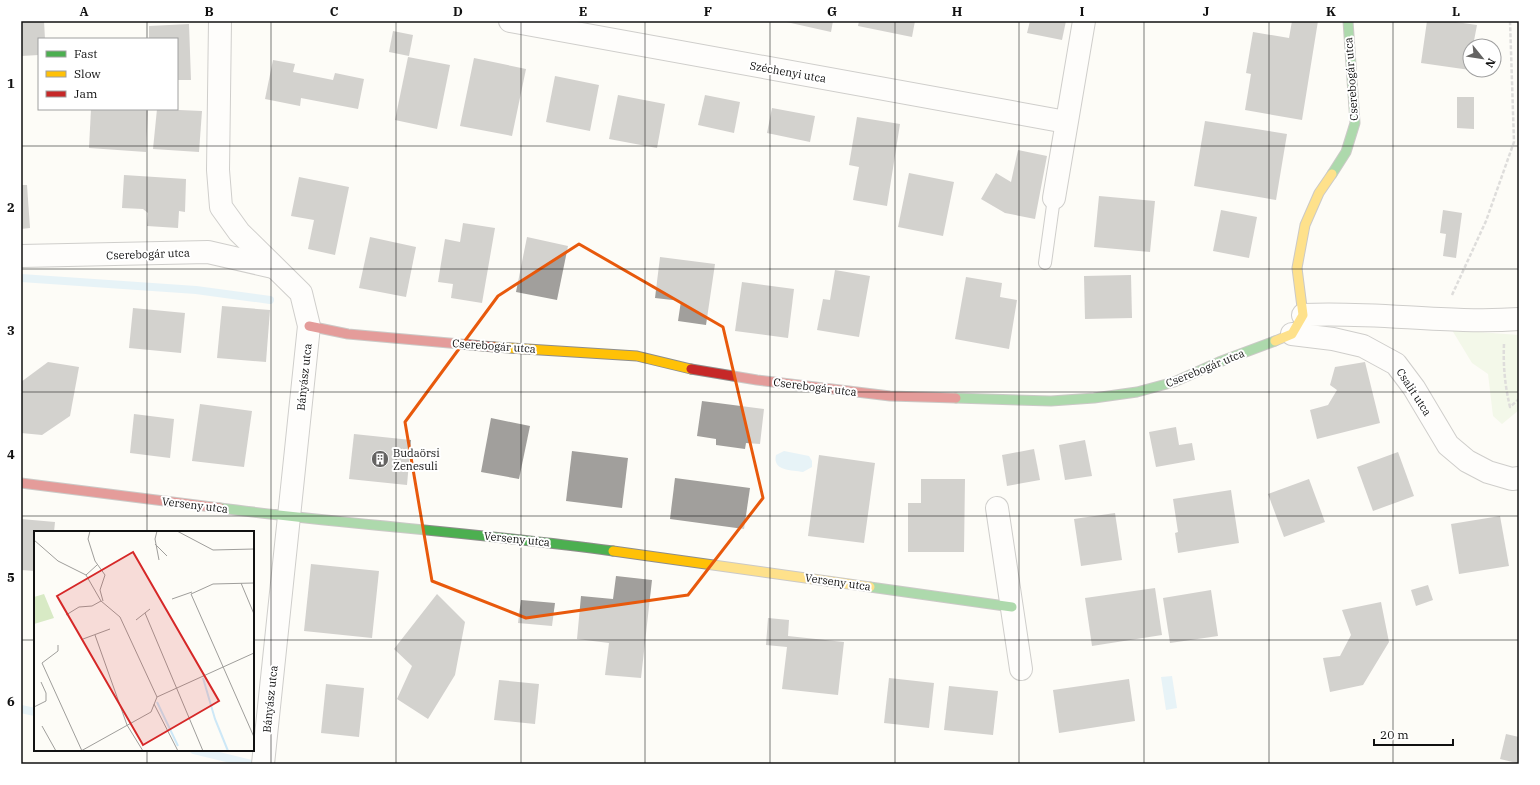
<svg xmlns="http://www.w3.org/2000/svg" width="1540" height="785" font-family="'IBM Plex Serif',serif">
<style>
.green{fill:#e7f3d7}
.water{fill:#cde8f7}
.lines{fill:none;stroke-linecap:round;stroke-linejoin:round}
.stream{stroke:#cde8f7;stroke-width:8}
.building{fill:#a19f9c}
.lane-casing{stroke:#979795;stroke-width:14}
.street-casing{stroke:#979795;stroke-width:24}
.fast-casing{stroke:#8e8d8b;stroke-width:11}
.slow-casing{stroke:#8e8d8b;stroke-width:11}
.jam-casing{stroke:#8e8d8b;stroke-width:11}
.path{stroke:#b9b9b8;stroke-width:2.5;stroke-dasharray:4 2;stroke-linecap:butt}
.lane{stroke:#fffffe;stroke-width:12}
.street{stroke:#fffffe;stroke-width:22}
.fast{stroke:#4caf50;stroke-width:9}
.slow{stroke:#ffc107;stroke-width:9}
.jam{stroke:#c62828;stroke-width:9}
.marked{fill:none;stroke:#e8590c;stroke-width:3;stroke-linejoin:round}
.grid{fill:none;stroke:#111;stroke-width:1;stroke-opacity:0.55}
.labels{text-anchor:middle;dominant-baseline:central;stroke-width:4;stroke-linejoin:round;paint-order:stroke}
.street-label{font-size:11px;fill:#111;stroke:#fff}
.poi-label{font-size:11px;fill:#111;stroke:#fff;text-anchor:start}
.inset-river{fill:none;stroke:#cde8f7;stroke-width:2}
.inset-road{fill:none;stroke:#9f9e9b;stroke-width:1}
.view{fill:#d62828;fill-opacity:0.15;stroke:#d62828;stroke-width:2}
.inset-edge{fill:none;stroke:#111;stroke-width:2}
.neatline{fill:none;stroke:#111;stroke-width:1.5}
.grid-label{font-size:13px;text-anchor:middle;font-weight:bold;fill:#111}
</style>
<rect width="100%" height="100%" fill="#fdfcf7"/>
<polygon class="green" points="1452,330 1519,335 1519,410 1502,424 1493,416 1488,374 1472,363"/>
<g class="water">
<path d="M784,451L809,456L812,461V467L803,472C792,470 772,471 776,455Z"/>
<polygon points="1172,676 1177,708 1166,710 1161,677"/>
</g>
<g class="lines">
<g class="stream">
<polyline points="21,278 196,290 270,300"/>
<polyline points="21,709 35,712"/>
<polyline points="194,750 251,764"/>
</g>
</g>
<g class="building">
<polygon points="21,21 44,21 45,39 39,39 39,55 21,56"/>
<polygon points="782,21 833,21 831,32"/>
<polygon points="859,21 915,21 912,37 858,26"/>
<polygon points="1030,21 1066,21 1062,40 1027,33"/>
<polygon points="1292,21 1318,21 1302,120 1245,110 1251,74 1246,73 1253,32 1289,38"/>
<polygon points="1427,21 1449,21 1477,25 1473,46 1470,46 1470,70 1421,63"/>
<polygon points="189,24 191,80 177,80 177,39 149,39 149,26"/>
<polygon points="393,31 413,35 409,56 389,52"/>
<polygon points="408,57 450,65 437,129 395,120"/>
<polygon points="474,58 526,69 512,136 460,126"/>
<polygon points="273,60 295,64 293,72 333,80 335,73 364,79 358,109 301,98 300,106 265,99"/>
<polygon points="555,76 599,85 590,131 546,122"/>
<polygon points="618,95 665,104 657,148 609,139"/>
<polygon points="705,95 740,102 734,133 698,125"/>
<polygon points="1457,97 1474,97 1474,129 1457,128"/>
<polygon points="772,108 815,116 810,142 767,133"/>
<polygon points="91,109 148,109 146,152 89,148"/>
<polygon points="157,109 202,111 199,152 153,149"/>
<polygon points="857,117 900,124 887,206 853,200 859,167 849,165"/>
<polygon points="1205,121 1287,134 1276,200 1194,186"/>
<polygon points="1018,150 1047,156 1035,219 1005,213 981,199 996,173 1011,182"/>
<polygon points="909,173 954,182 943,236 898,227"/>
<polygon points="124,175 186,179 185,212 179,211 178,228 147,226 148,213 143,209 122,208"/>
<polygon points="299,177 349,187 335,255 308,249 314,220 291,216"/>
<polygon points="21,185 27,185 30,228 21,229"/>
<polygon points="1099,196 1155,201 1150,252 1094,247"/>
<polygon points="1221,210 1257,217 1249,258 1213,251"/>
<polygon points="1443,210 1462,213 1456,258 1443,256 1446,234 1440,233"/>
<polygon points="463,223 495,228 482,303 451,298 453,284 438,282 445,239 460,242"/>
<polygon points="370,237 416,247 406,297 359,288"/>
<polygon points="527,237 568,246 557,300 516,292"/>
<polygon points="660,257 715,264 706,325 678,321 681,301 655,298"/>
<polygon points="835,270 870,276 859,337 817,330 823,299 830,300"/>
<polygon points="1131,275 1132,318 1085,319 1084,276"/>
<polygon points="966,277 1002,283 1000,297 1017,300 1009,349 955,339"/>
<polygon points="742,282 794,289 788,338 735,331"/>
<polygon points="222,306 270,310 266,362 217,358"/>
<polygon points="133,308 185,313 181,353 129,348"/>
<polygon points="48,362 79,367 70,416 42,435 21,433 21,382"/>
<polygon points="1365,362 1380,423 1317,439 1310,410 1328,405 1337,390 1330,385 1335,367"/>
<polygon points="702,401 764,409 760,444 746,443 745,449 716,445 716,439 697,436"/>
<polygon points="200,404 252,411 244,467 192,461"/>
<polygon points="134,414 174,419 170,458 130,453"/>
<polygon points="491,418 530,426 519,479 481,472"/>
<polygon points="1176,427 1179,445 1192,443 1195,460 1156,467 1149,432"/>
<polygon points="354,434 411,440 407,485 349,479"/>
<polygon points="1085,440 1092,476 1065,480 1059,445"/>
<polygon points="1034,449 1040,480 1007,486 1002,455"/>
<polygon points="572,451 628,458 622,508 566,501"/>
<polygon points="1398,452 1414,496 1373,511 1357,467"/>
<polygon points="819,455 875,463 864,543 808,536"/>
<polygon points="675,478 750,488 744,529 670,519"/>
<polygon points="921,479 965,479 964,552 908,552 908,503 921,503"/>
<polygon points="1309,479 1325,522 1284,537 1268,494"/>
<polygon points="1231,490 1239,543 1178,553 1175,533 1178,532 1173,499"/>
<polygon points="1115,513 1122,560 1081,566 1074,519"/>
<polygon points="1500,516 1509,566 1459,574 1451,524"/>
<polygon points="21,519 55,522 54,532 35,532 35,571 21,570"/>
<polygon points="311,564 379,571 372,638 304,631"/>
<polygon points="616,576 652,580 641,678 605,675 609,643 577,639 581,596 613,599"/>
<polygon points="1428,585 1433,600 1416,606 1411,590"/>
<polygon points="1155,588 1162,635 1092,646 1085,598"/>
<polygon points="1211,590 1218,636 1170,643 1163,598"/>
<polygon points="437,594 465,622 455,675 428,719 397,699 412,666 394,649"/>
<polygon points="521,600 555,603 552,626 518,623"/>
<polygon points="1381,602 1389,642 1363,685 1330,692 1323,658 1340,656 1351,635 1342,610"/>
<polygon points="768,618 789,620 788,636 844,642 838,695 782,689 787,647 766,645"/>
<polygon points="889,678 934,683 929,728 884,723"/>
<polygon points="1129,679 1135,721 1059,733 1053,690"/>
<polygon points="499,680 539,684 535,724 494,720"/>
<polygon points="326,684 364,688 359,737 321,733"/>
<polygon points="949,686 998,691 993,735 944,730"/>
<polygon points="1506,734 1519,737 1517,763 1500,759"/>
</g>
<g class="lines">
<defs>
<polyline id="lane" points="1045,263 1054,198"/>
<g id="street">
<polyline points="220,21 218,170 221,207 239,232 301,293 309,326 263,764"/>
<polyline points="510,21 1066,122"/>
<polyline points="1054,198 1084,21"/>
<polyline points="21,256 208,252 273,267"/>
<path d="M1303,315C1375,311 1447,324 1519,319"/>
<polyline points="1292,334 1333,339 1363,346 1396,364 1414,388 1448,445 1467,461 1488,472 1512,479 1519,478"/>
<polyline points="997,508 1021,669"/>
</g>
<g id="fast">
<polyline points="1332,174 1346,152 1355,123 1348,21"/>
<polyline points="956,398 1051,401 1094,398 1137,392 1174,382 1219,362 1275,341"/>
<path d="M220,508C351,525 482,533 613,551"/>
<polyline points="870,587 1012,607"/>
</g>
<g id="slow">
<polyline points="1275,341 1292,334 1303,315 1297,268 1305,225 1319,193 1332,174"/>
<polyline points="494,347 637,356 691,369"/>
<polyline points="613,551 870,587"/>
</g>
<g id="jam">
<polyline points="309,326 348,334 494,347"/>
<polyline points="691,369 757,380 890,396 956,398"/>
<polyline points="21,483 220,508"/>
</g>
</defs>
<use href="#lane" class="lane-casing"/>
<use href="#street" class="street-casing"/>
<use href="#fast" class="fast-casing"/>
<use href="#slow" class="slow-casing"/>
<use href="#jam" class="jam-casing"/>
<g class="path">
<polyline points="1452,295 1486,221 1514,142 1510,21"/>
<path d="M1504,344C1503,366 1505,386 1510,407L1519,399"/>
</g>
<use href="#lane" class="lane"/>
<use href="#street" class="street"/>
<use href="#fast" class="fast"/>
<use href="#slow" class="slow"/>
<use href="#jam" class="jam"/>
</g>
<path d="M0 0H1540V785H0ZM579,244L723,327L763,498L688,595L526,618L432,581L405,422L498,296Z" fill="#fdfcf7" fill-opacity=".55" fill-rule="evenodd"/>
<path class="marked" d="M579,244L723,327L763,498L688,595L526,618L432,581L405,422L498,296Z"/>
<path class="grid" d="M147,21V39M271,21V764M396,21V764M521,21V764M645,21V764M770,21V764M895,21V764M1019,21V764M1144,21V764M1269,21V764M1393,21V764M147,109V532M21,146H1519M21,269H1519M21,392H1519M21,516H1519M21,640H35M253,640H1519M147,750V764"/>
<defs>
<symbol id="building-disc" viewBox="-11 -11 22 22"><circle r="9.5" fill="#646362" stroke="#fff"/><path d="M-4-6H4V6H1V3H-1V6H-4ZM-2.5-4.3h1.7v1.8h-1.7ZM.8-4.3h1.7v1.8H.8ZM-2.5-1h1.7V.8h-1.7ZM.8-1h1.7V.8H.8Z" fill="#fff"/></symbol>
</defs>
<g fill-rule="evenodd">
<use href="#building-disc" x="370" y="449" width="20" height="20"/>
</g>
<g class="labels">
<g class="street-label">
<text transform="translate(788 72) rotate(10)">Széchenyi utca</text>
<text transform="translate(1351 79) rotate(-94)">Cserebogár utca</text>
<text transform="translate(148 254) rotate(-2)">Cserebogár utca</text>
<text transform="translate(494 346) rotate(4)">Cserebogár utca</text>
<text transform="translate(1205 368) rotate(-22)">Cserebogár utca</text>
<text transform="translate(304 377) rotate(-84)">Bányász utca</text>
<text transform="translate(815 387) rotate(7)">Cserebogár utca</text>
<text transform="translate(1414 392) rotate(57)">Csalit utca</text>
<text transform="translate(195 505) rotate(7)">Verseny utca</text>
<text transform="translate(517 539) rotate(6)">Verseny utca</text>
<text transform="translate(838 582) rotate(8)">Verseny utca</text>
<text transform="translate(270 699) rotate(-84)">Bányász utca</text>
</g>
<g class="poi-label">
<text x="393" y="453">Budaörsi<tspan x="393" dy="13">Zenesuli</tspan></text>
</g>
</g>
<g transform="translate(34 531)">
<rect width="220" height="220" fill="#fdfcf7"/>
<path d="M10,63L20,87L0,93V66Z" fill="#d8eac5"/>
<path class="inset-river" d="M169,147L181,188L194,220M123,171L144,215"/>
<path class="inset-road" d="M56,0L54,8L61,30L71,44L66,59L69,70M123,0L121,8L125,29M143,0L179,19L220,18M0,9L24,30L52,44L67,70L86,86L123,166M121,13L133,25M52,44L63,34M207,52L220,83M220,52L179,53L157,63L220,206M138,68L158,61M111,82L169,220M32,84L45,76L58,75L67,70M102,89L116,78M61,104L93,194L109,220M49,108L76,98M24,114V120L8,132L48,220M120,173L144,220M0,176L12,170V162L7,151M8,195L22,220M47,220L117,181L123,166L220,122"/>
<path class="view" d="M99,21L185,170L109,214L23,65Z"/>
<rect width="220" height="220" class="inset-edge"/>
</g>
<rect width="1540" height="785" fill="none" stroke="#ffffff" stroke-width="44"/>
<rect x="38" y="38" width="140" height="72" fill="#ffffff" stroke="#a0a0a0"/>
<rect x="46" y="51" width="20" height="6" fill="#4caf50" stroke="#a0a0a0"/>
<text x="74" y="58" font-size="12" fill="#111111">Fast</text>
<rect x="46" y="71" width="20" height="6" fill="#ffc107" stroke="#a0a0a0"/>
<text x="74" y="78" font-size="12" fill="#111111">Slow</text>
<rect x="46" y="91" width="20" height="6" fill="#c62828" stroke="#a0a0a0"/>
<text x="74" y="98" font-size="12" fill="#111111">Jam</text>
<g transform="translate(1482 58) rotate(120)"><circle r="19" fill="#ffffff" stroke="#a0a0a0"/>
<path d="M0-3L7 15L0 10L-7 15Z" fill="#646362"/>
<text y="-6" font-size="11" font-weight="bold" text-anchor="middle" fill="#111111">N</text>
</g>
<path d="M1374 739v6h79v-6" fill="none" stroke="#111111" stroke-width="2"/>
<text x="1380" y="739" font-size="12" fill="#111111" stroke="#ffffff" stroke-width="3" paint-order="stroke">20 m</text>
<rect x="22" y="22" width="1496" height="741" class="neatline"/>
<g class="grid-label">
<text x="84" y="16">A</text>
<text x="209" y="16">B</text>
<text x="334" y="16">C</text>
<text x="458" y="16">D</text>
<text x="583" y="16">E</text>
<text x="708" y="16">F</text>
<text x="832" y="16">G</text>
<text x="957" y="16">H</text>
<text x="1082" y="16">I</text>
<text x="1206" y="16">J</text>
<text x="1331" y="16">K</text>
<text x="1456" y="16">L</text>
<text x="11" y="88">1</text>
<text x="11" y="212">2</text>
<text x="11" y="335">3</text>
<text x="11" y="459">4</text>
<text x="11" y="582">5</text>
<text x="11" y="706">6</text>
</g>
</svg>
